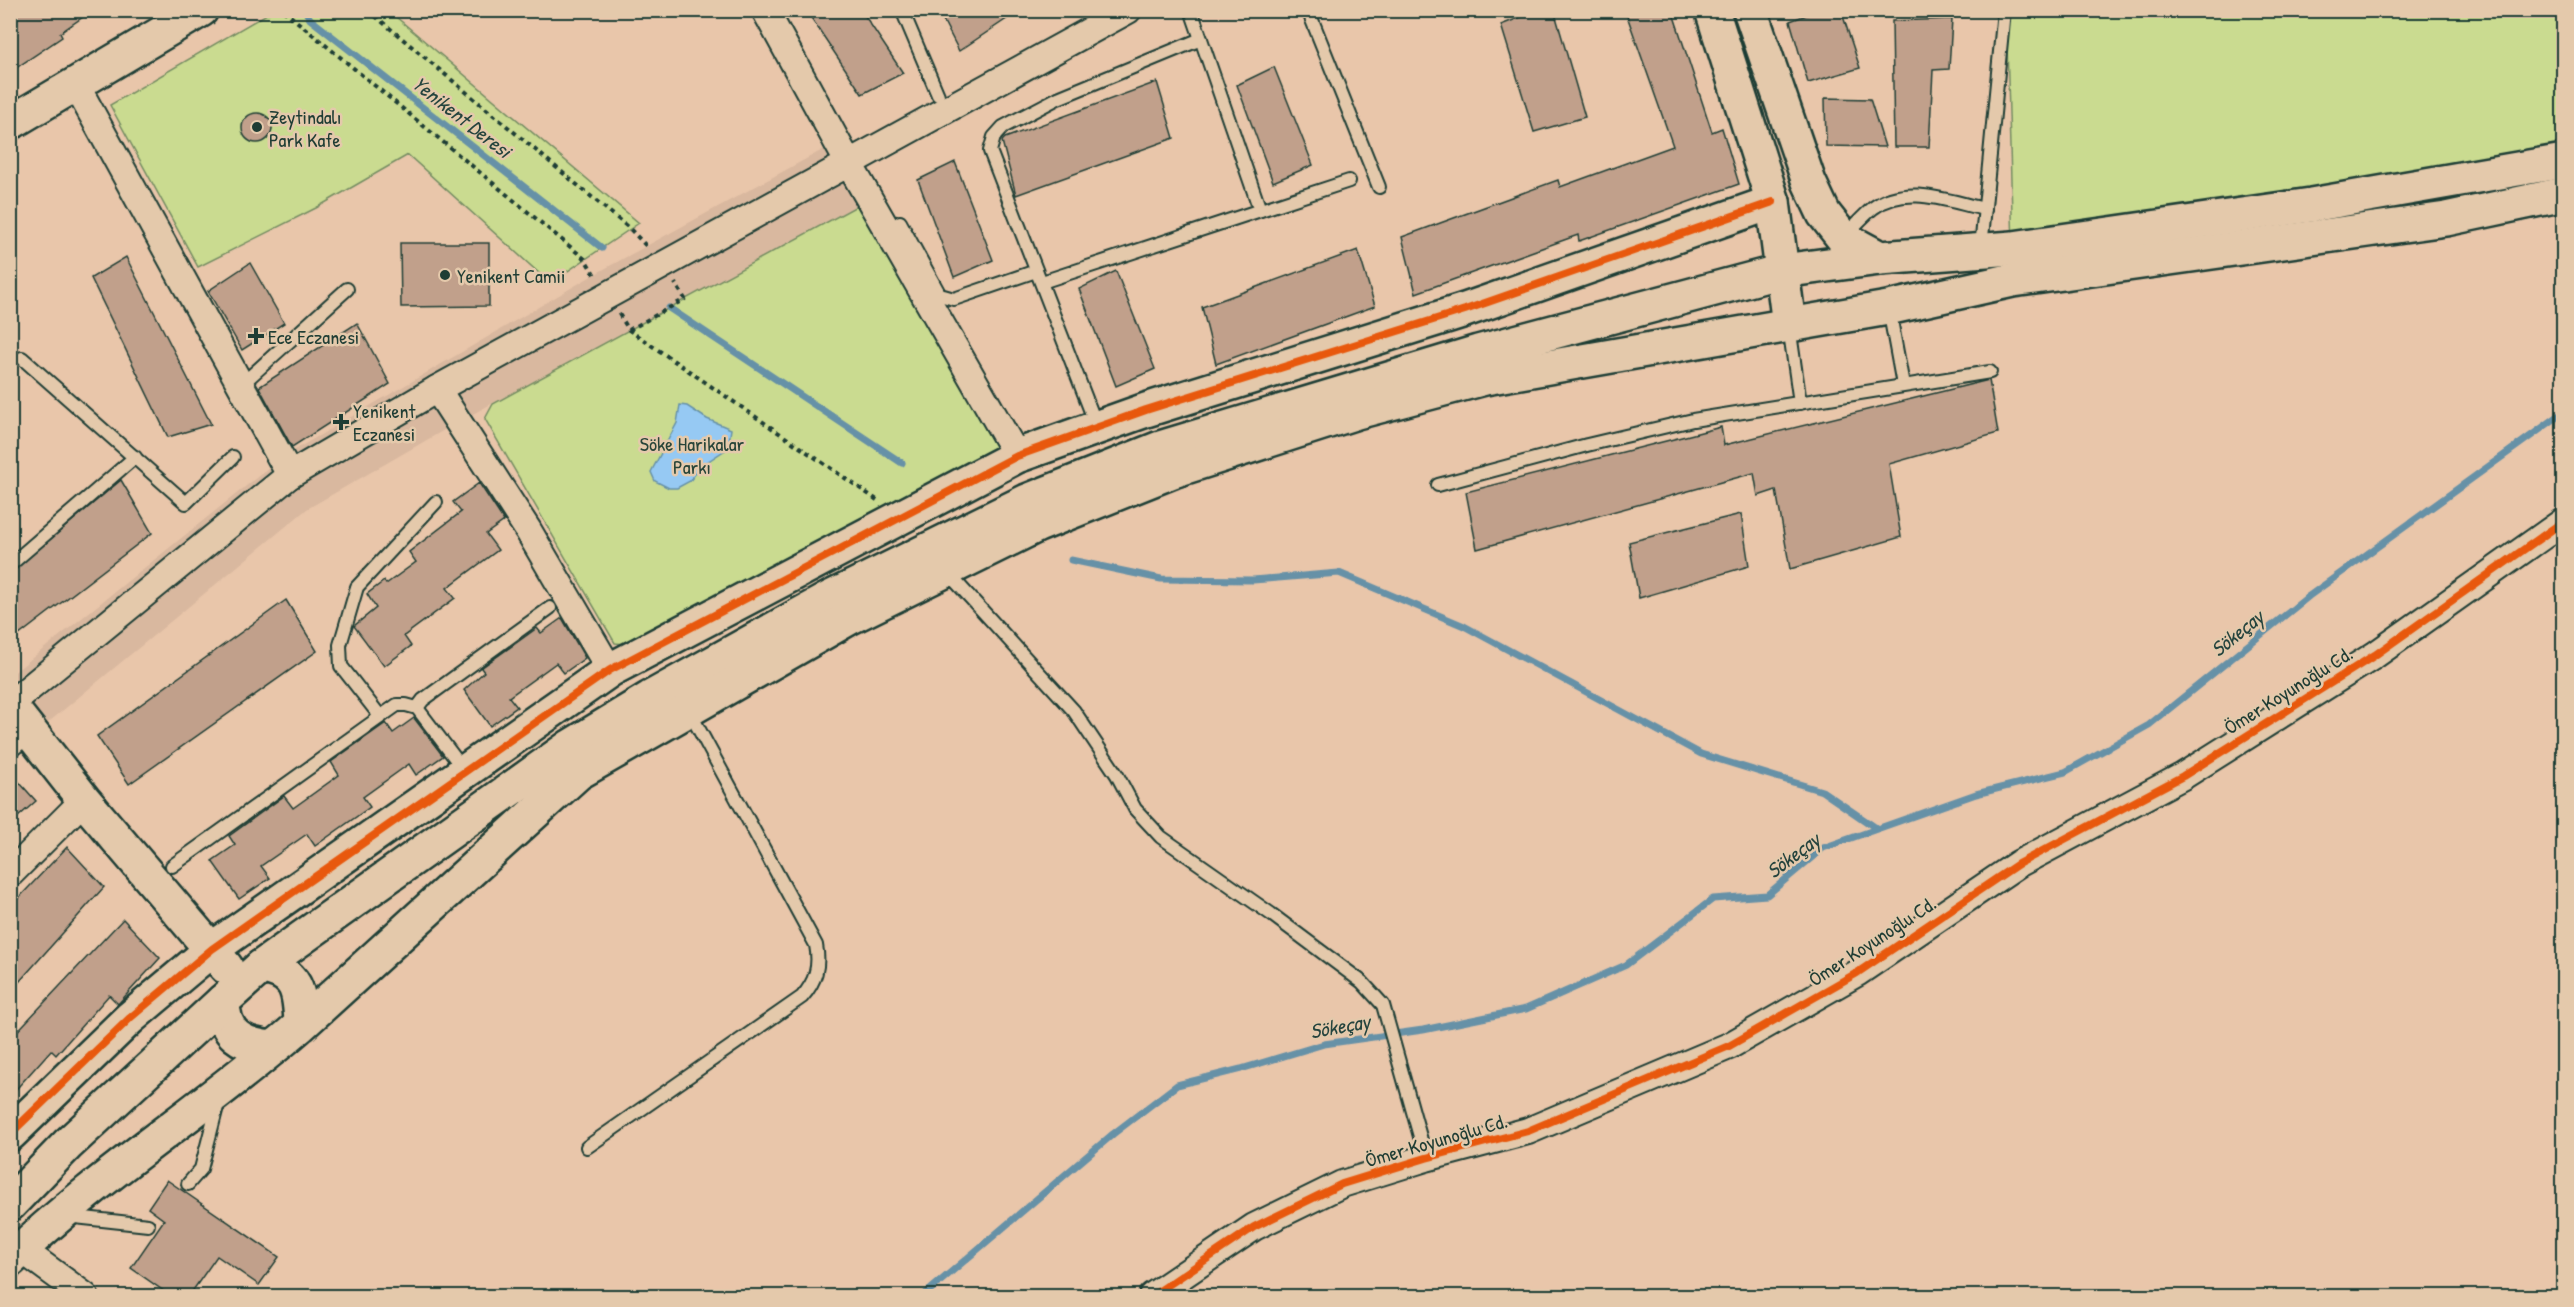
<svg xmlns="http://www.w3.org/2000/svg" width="2574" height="1307" font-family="'Patrick Hand',sans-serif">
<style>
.built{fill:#d9b89f}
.green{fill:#cadb90;stroke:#748c62;stroke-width:1.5}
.water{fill:#96c9f3;stroke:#6691a7;stroke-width:1.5}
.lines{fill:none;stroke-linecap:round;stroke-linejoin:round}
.stream{stroke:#6691a7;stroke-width:7}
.building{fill:#c1a08b;stroke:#1f3d34;stroke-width:1.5}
.lane-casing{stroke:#1f3d34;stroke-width:16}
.street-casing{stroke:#1f3d34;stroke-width:30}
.secondary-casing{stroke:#1f3d34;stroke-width:38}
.path{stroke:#1f3d34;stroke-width:4;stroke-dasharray:4.5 4.5;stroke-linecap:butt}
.lane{stroke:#e4c9ab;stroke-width:12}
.street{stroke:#e4c9ab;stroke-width:26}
.secondary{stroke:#e4c9ab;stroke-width:33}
.cycleway-casing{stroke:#e4c9ab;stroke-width:11}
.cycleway{stroke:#e8590c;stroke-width:8}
.poi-dot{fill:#1f3d34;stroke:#e4c9ab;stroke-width:2}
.labels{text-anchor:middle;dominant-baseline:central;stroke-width:5;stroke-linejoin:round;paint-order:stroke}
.poi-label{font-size:20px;fill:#1f3d34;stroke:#e4c9ab;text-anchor:start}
.park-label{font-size:20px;fill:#284539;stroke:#e4c9ab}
.street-label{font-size:20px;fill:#1f3d34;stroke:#e4c9ab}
.water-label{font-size:21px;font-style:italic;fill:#25443e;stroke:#e4c9ab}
</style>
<rect width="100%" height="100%" fill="#e9c6aa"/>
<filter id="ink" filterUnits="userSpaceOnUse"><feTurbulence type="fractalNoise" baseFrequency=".0167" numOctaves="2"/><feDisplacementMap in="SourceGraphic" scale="12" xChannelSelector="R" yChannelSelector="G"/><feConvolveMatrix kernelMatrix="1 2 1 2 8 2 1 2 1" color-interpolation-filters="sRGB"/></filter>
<g filter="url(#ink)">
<polygon class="built" points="828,147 862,203 458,422 307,509 33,735 11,706 11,675 281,458 595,274"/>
<g class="green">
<polygon points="272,11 389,11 639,223 550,283 408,155 316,208 198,267 110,105"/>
<polygon points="2006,11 2563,11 2563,161 2013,248"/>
<polygon points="862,203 998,449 636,645 615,643 485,419 493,404"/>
</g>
<polygon class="water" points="680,405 687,406 707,419 731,429 728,448 701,466 690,481 677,488 669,488 655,481 651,472 677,423"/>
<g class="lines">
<g class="stream">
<polyline points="305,10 310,19 602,248"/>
<polyline points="669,308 902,463"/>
<polyline points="1071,560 1161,579 1253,580 1339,573 1464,626 1701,754 1822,791 1876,828"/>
<polyline points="923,1296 1113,1134 1177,1085 1241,1069 1324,1044 1423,1030 1526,1009 1626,965 1713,899 1767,895 1823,848 1976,794 2065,772 2149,725 2309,596 2564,412"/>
</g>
</g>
<g class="building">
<polygon points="10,10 93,10 60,33 62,37 10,72"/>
<polygon points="806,10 861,10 903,73 862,94"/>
<polygon points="938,10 1020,10 959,51"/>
<polygon points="1539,10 1554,10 1585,117 1534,132 1501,25"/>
<polygon points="1625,10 1672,10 1712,132 1722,128 1739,184 1579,241 1578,235 1416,293 1402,237 1558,180 1560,187 1673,146"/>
<polygon points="1820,10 1841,10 1860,68 1808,83 1790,21"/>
<polygon points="1952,19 1949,69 1933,70 1929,147 1894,147 1892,21"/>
<polygon points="1274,67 1313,165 1273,182 1237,85"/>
<polygon points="1157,82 1174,138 1016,195 1002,141 1005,138"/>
<polygon points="1825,98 1870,99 1885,147 1826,146"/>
<circle cx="257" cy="128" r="15"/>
<polygon points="955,162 993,260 954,277 918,180"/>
<polygon points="400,243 489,243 489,306 401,307"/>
<polygon points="1358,250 1375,306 1216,364 1202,307"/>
<polygon points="126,257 211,424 168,437 91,278"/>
<polygon points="250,263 284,323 242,350 208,291"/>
<polygon points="1116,271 1155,369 1116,386 1079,289"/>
<polygon points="357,323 390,384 292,447 259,387"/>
<polygon points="1989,380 1998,433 1889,464 1901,537 1790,569 1776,490 1758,496 1754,473 1477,549 1466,492 1721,427 1724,445"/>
<polygon points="121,480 152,533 10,642 10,573"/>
<polygon points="479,483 504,521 486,534 498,550 447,588 455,598 404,636 411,646 384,666 354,626 376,608 367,594 384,581 386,584 416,562 409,552 461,512 453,502"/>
<polygon points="1741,514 1749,566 1639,598 1629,542"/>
<polygon points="286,600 317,651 129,784 97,736"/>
<polygon points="562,618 585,658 564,673 556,663 509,697 517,707 490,726 464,690 484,672 481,668 537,628 541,633"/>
<polygon points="414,718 443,756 416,775 409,764 363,797 370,807 315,846 307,834 261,866 270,878 239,899 212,861 235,845 229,836 284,796 293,808 339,775 331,762 386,723 393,733"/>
<polygon points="10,772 36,801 10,824"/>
<polygon points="67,847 104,887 10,992 10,907"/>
<polygon points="123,919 160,958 118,1004 109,995 56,1055 51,1050 10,1096 10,1039"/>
<polygon points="167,1180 279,1257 259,1285 217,1256 189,1296 171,1296 131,1268 164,1220 148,1208"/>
</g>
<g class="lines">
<defs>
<g id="lane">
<polyline points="902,10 938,95"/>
<polyline points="1191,10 1260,210"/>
<polyline points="1308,10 1379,187"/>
<polyline points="900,222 940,295 954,299 1036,271"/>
<path d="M1843,237C1853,228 1863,216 1873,208C1906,183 1950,202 1985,209"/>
<polyline points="1981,248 2004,10"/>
<polyline points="1042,282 1349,181"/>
<polyline points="1889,309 1903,385"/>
<polyline points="1789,326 1800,403"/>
<polyline points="22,358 186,503 233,457"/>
<polyline points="241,385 347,289"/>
<polyline points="1097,427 990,151 994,137 1003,127 1058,98 1201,39"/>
<polyline points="1438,485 1587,445 1693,420 1990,372"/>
<polyline points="10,565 135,457"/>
<polyline points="947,572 1074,711 1117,775 1135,809 1161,837 1271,914 1362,982 1383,1005 1426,1158"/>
<polyline points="417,708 423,700 550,608"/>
<polyline points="380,716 341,666 340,645 357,587 436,502"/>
<polyline points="172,866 397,705 406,705 417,708 464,770"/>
<path d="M587,1147L802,997C816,981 820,966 816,945L689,711"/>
<polyline points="188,1184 201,1169 219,1099"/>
<polyline points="66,1216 148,1225"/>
</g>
<g id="street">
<polyline points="765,10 848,162 1017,456"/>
<polyline points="76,85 290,475"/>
<polyline points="437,389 528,530 610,670"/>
<polyline points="10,704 290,475 437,389 1128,10"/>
<polyline points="10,743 28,728"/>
<polyline points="10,874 84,800"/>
<polyline points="21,1249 85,1296"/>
<polyline points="1152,1296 1254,1227 1342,1184 1426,1158 1528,1131 1729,1046 1857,973 2018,864 2183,776 2375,655 2564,521"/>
</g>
<g id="secondary">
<polyline points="1712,10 1773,202 1789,325"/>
<polyline points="1750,10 1809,182 1824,214 1843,238 1880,258"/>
<polyline points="10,123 201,10"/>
<polyline points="10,706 84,800 226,967"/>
<polyline points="261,967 571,746 650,698 832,597 1027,501 1160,448 1478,352 1782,271 1880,258 2013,248 2311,205 2564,161"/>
<path d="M301,1025C300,993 298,971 261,967L223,1001C223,1034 241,1045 273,1048C283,1041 291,1033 301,1025L578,773L849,618L1038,525L1173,471L1357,412L1485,378L1888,308L2013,280L2446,219L2564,194"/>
<polyline points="10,1134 130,1018 212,949 610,670 1017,456 1146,410 1465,310 1773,202"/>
<polyline points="10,1204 68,1144 223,1001"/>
<path d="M10,1260C91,1182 187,1120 273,1048"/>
</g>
</defs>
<use href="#lane" class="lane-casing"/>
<use href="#street" class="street-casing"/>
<use href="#secondary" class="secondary-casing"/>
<g class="path">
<polyline points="283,10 585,259 596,277"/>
<polyline points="368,10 630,229 648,248"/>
<polyline points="619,314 629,330 877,500"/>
<polyline points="629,330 685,299 675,283"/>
</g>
<use href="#lane" class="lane"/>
<use href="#street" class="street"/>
<use href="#secondary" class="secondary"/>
<defs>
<g id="cycleway">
<polyline points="10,1134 130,1018 212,949 610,670 1017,456 1146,410 1465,310 1773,202"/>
<polyline points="1152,1296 1254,1227 1342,1184 1426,1158 1528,1131 1729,1046 1857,973 2018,864 2183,776 2375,655 2564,521"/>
</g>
</defs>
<use href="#cycleway" class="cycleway-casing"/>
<use href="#cycleway" class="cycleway"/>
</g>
</g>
<g class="poi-dot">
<circle cx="257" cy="127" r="6"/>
<circle cx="445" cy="275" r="6"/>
<path d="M253 327h6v6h6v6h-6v6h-6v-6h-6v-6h6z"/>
<path d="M338 413h6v6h6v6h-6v6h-6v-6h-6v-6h6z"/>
</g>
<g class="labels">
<g class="poi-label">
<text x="269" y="116">Zeytindalı<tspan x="269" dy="23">Park Kafe</tspan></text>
<text x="457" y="275">Yenikent Camii</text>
<text x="268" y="336">Ece Eczanesi</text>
<text x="353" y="410">Yenikent<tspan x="353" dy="23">Eczanesi</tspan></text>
</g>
<g class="park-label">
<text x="692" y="443">Söke Harikalar<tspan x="692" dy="23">Parkı</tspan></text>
</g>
<g class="street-label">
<text transform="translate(2288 690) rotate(-32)">Ömer Koyunoğlu Cd.</text>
<text transform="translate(1872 941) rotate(-33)">Ömer Koyunoğlu Cd.</text>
<text transform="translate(1436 1140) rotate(-16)">Ömer Koyunoğlu Cd.</text>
</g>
<g class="water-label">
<text transform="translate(462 117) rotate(38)">Yenikent Deresi</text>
<text transform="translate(2237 633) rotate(-39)">Sökeçay</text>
<text transform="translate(1793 855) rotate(-37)">Sökeçay</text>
<text transform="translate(1340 1026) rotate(-10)">Sökeçay</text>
</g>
</g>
<rect width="2574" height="1307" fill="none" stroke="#e4c9ab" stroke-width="36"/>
<rect x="18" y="18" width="2538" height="1271" fill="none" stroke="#1f3d34" stroke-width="2" filter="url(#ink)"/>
</svg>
